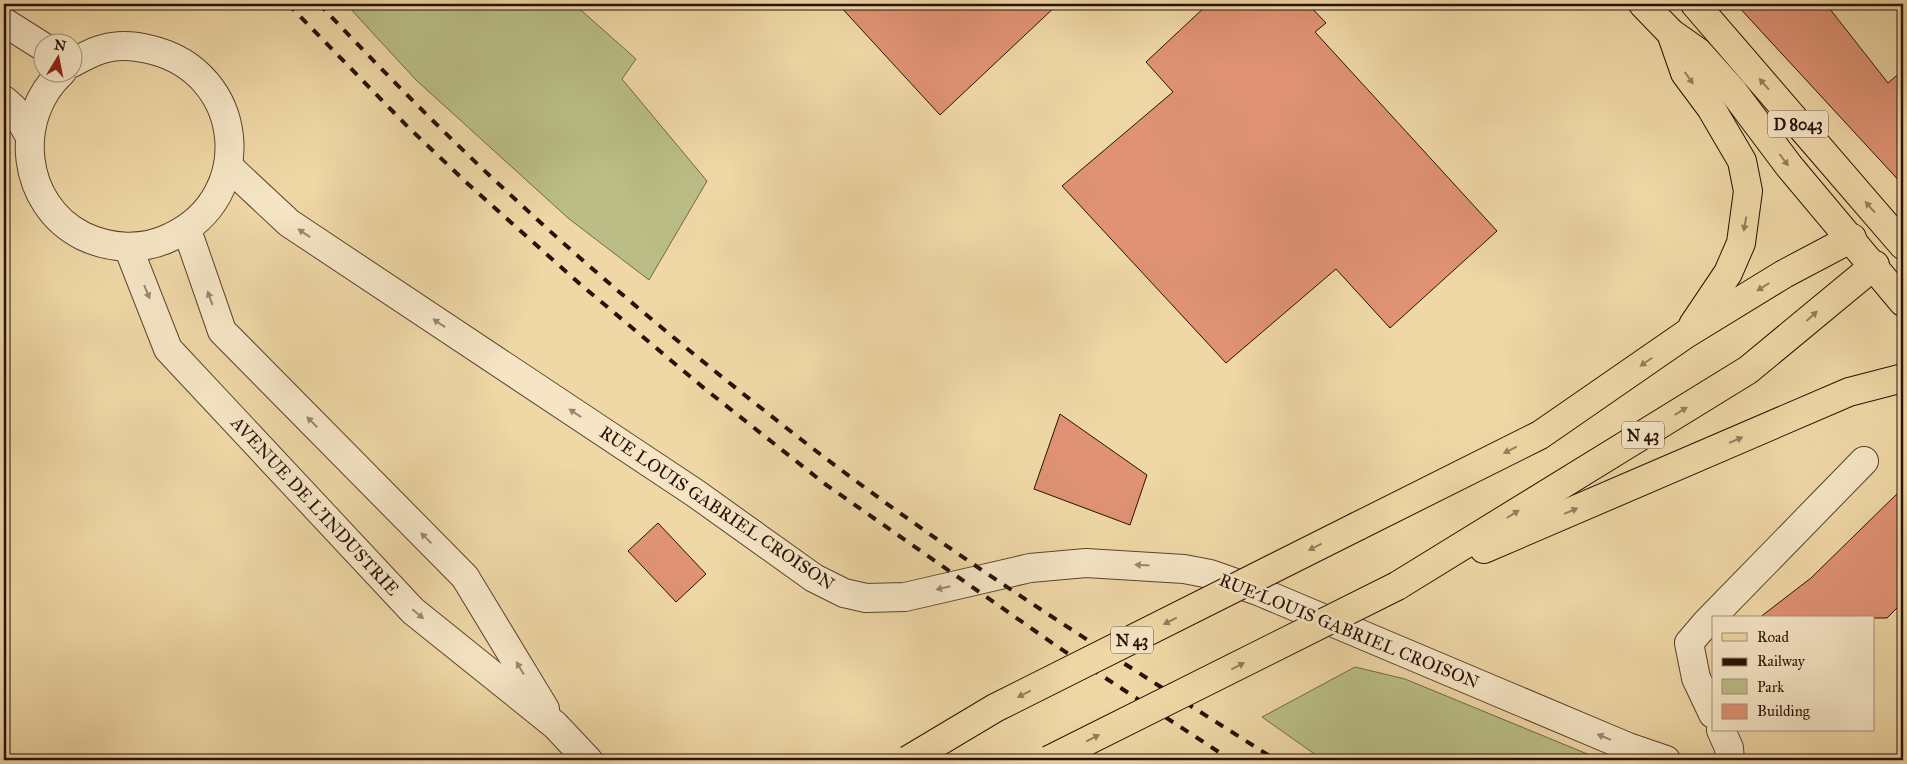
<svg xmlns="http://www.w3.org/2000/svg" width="1907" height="764" font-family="'IM FELL Great Primer',serif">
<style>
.green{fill:#babe86;stroke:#716846}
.building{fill:#df9274;stroke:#281106}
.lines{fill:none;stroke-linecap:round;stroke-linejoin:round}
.minor-casing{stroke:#5a422e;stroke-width:30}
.major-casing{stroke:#281106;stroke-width:30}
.highway-casing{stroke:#281106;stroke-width:30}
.minor{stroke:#f5e5c5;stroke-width:28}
.major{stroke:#efd7a6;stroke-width:28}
.highway{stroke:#efd7a6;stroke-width:28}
.rail{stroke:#281106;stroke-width:4;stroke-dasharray:9 9;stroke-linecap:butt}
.highway-bridge-casing{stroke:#281106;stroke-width:30;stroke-linecap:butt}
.highway-bridge{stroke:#efd7a6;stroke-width:28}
.oneway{fill:#957e5e}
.oneway2{fill:#99866f}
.labels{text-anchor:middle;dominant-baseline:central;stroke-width:5;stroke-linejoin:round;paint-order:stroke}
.shield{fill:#f5e5c5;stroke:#66513f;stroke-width:1}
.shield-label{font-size:16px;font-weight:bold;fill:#281106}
.street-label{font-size:18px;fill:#281106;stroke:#f5e5c5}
</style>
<rect width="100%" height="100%" fill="#efd7a6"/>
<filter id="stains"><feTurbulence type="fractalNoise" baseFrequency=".004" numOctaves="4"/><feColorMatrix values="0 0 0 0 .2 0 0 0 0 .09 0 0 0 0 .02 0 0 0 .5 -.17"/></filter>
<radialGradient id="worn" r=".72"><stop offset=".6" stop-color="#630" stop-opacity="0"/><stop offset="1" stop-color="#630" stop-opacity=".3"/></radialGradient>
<g class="green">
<polygon points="346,4 574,4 636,59 622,79 707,181 649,280 568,218 416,80"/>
<polygon points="1355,667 1405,679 1602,760 1323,760 1262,717"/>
</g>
<g class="building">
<polygon points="838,4 1058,4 940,115"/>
<polygon points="1208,4 1308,4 1326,23 1315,32 1497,231 1390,328 1336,269 1226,363 1062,186 1173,92 1146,62"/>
<polygon points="1736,4 1826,4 1888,83 1903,70 1903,185"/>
<polygon points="1060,414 1147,475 1130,525 1034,489"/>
<polygon points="1903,488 1903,602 1887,618 1759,618 1811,578"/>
<polygon points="658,523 706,574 676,602 628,551"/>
</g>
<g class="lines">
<defs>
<g id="minor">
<polyline points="4,22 42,46"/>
<path d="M62,72C12,118 21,205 83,236C110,249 143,251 171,237C258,196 245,73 152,50C137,46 119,44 103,49C93,51 82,58 72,63"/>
<polyline points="4,100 13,108 29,135"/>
<polyline points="228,166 289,223 695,493 814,578 844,593 866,598 905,597 1030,568 1086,563 1184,569 1210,574 1258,591 1628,747 1666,760"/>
<polyline points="187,230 222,331 465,577 545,709"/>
<polyline points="128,247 168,349 413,611 555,725 588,760"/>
<polyline points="1713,714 1696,678 1689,643 1706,623 1864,461"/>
<polyline points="1721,730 1729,748 1730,760"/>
</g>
<g id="major">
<polyline points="1643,4 1671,33 1698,52 1732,90 1789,166 1903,302"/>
<polyline points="1695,4 1903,245"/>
</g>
<g id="highway">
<polyline points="1671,33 1685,73 1711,108 1742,161 1748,191 1741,243 1728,273 1693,325"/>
<polyline points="1358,526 1540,435 1686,334 1784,274 1852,238"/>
<polyline points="1484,549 1849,392 1903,378"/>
<polyline points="1397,586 1748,370 1875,265"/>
</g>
</defs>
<use href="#minor" class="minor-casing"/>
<use href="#major" class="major-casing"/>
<use href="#highway" class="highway-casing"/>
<use href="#minor" class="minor"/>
<use href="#major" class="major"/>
<use href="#highway" class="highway"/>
<g class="rail">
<polyline points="288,4 408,127 468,184 580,284 705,389 825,484 1058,647 1231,760"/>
<path d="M319,4C382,70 447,137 515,199C607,285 708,367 807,444C957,560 1117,659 1276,760"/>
</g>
<defs>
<g id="highway-bridge">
<polyline points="908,760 995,708 1358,526"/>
<polyline points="1049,760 1397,586"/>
</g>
</defs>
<use href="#highway-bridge" class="highway-bridge-casing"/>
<use href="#highway-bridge" class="highway-bridge"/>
</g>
<defs><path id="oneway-solid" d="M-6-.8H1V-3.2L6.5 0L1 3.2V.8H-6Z" transform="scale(1.25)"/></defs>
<g class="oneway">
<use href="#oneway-solid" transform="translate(1689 78) rotate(55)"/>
<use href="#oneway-solid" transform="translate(1764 84) rotate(-131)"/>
<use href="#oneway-solid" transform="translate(1784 160) rotate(53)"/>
<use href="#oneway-solid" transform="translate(1870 207) rotate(-131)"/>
<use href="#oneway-solid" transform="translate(1745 224) rotate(100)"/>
<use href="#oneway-solid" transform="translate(1763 287) rotate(148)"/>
<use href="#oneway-solid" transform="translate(1812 316) rotate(-42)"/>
<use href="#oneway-solid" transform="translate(1646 362) rotate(145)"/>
<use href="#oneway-solid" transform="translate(1681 411) rotate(-32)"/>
<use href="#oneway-solid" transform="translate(1736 440) rotate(-23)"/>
<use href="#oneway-solid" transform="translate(1510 450) rotate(153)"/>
<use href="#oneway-solid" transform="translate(1571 511) rotate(-23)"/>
<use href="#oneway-solid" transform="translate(1513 514) rotate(-32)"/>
<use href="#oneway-solid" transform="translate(1315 547) rotate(153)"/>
<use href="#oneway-solid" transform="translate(1170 621) rotate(153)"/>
<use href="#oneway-solid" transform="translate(1238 666) rotate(-27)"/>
<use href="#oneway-solid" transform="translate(1024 694) rotate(153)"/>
<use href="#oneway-solid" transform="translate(1093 738) rotate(-27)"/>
</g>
<g class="oneway2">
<use href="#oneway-solid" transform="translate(304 233) rotate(-146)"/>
<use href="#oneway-solid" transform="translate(147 292) rotate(67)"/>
<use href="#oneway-solid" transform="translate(210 298) rotate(-110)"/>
<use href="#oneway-solid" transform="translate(439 323) rotate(-146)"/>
<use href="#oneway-solid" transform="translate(575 413) rotate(-146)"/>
<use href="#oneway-solid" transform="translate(312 422) rotate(-135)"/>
<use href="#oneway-solid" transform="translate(426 538) rotate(-135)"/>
<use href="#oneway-solid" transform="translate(1142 565) rotate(-177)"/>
<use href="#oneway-solid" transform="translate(943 588) rotate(167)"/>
<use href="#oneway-solid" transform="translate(418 614) rotate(40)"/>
<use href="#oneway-solid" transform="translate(520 668) rotate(-121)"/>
<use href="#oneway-solid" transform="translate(1604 737) rotate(-157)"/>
</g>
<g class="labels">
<g class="shield">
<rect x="1768" y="110.5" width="60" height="27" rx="4"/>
<rect x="1622" y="421.5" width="42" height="27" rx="4"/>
<rect x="1111" y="626.5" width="42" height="27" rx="4"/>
</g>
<g class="shield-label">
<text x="1798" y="124">D 8043</text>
<text x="1643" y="435">N 43</text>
<text x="1132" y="640">N 43</text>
</g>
<g class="street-label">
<text transform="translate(315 506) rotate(47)">AVENUE DE L'INDUSTRIE</text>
<text transform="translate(717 508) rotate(34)">RUE LOUIS GABRIEL CROISON</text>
<text transform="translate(1349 631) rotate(22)">RUE LOUIS GABRIEL CROISON</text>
</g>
</g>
<rect width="1907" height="764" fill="none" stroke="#efd7a6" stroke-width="20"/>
<rect x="5" y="5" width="1897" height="754" fill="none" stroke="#281106" stroke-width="2.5"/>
<rect x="10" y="10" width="1887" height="744" fill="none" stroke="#281106"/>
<rect x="1712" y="616" width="162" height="115" fill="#f5e5c5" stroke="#a39079"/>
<rect x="1722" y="633" width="25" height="8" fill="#efd7a6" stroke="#a39079"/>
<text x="1757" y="642" font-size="15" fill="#281106">Road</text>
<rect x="1722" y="658" width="25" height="8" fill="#281106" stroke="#a39079"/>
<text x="1757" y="666" font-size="15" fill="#281106">Railway</text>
<rect x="1722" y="679" width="25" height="15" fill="#babe86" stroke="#a39079"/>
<text x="1757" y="692" font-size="15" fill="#281106">Park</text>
<rect x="1722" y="704" width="25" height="15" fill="#df9274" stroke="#a39079"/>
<text x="1757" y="716" font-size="15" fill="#281106">Building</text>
<g transform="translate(58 58) rotate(10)"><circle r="24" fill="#f5e5c5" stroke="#a39079"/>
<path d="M0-4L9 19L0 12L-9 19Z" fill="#8f2418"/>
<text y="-8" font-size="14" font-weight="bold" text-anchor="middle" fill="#281106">N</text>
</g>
<rect width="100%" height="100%" filter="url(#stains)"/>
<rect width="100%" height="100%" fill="url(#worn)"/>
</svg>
